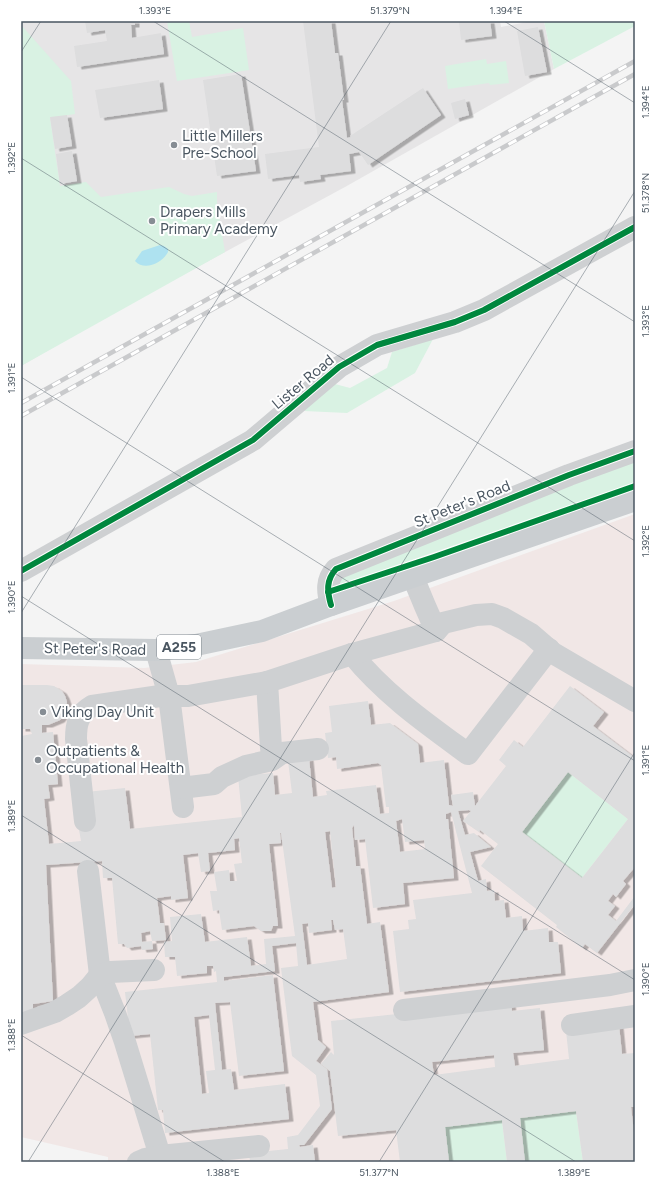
<svg xmlns="http://www.w3.org/2000/svg" width="656" height="1183" font-family="Figtree,sans-serif">
<style>
.education{fill:#e6e5e6}
.medical{fill:#f1e7e6}
.green{fill:#d9f2e3}
.water{fill:#aee2f0}
.building{fill:#ddddde;fill-rule:evenodd;filter:url(#shadow)}
.lines{fill:none;stroke-linecap:round;stroke-linejoin:round}
.minor{stroke:#ced0d2;stroke-width:22}
.major{stroke:#caced1;stroke-width:22}
.rail-casing{stroke:#c9cacc;stroke-width:4.5}
.rail{stroke:#fff;stroke-width:3;stroke-dasharray:9;stroke-linecap:butt}
.cycleway-casing{stroke:#fff;stroke-width:8}
.cycleway{stroke:#00873e;stroke-width:6}
.ticks{fill:none;stroke:#4a5661;stroke-width:1;stroke-opacity:0.45}
.poi-dot{fill:#868d94;stroke:#fff;stroke-width:1.5}
.labels{text-anchor:middle;dominant-baseline:central;stroke-width:4;stroke-linejoin:round;paint-order:stroke}
.shield{fill:#fff;stroke:#808990;stroke-width:1}
.shield-label{font-size:14px;font-weight:bold;fill:#4a5661}
.poi-label{font-size:15px;fill:#4a5661;stroke:#fff;text-anchor:start}
.street-label{font-size:15px;fill:#4a5661;stroke:#fff}
.neatline{fill:none;stroke:#4a5661;stroke-width:1.5}
.ticks-label{font-size:10px;text-anchor:middle;fill:#4a5661}
</style>
<defs>
<filter id="shadow"><feDropShadow dx="4.5" dy="2.5" stdDeviation="0" flood-color="#0004"/></filter>
</defs>
<rect width="100%" height="100%" fill="#f4f4f4"/>
<polygon class="education" points="21,21 500,21 501,27 527,22 544,21 554,69 345,187 120,309 21,366"/>
<polygon class="medical" points="635,514 635,1162 108,1162 108,1157 21,1137 21,664 144,668 196,662 394,601"/>
<g class="green">
<polygon points="167,21 189,21 192,37 243,28 249,70 177,81"/>
<polygon points="544,21 635,21 635,26 554,69"/>
<polygon points="21,25 71,81 75,114 50,118 60,186 86,182 101,197 169,187 184,194 192,196 217,192 217,204 225,252 21,366"/>
<polygon points="486,59 487,64 506,61 509,83 490,85 489,83 448,89 445,66"/>
<polygon points="433,339 415,373 347,413 304,411 316,399 335,384 350,388 387,368 392,352"/>
<polygon points="635,461 635,483 342,584 338,584 349,570"/>
<polygon points="568,772 628,819 582,878 522,832"/>
<polygon points="576,1111 583,1162 525,1162 520,1118"/>
<polygon points="502,1120 507,1162 449,1162 445,1127"/>
</g>
<path class="water" d="M160,245L164,246L168,249V252C163,262 145,272 135,261L142,251Z"/>
<g class="building">
<polygon points="85,21 135,21 135,25 131,25 132,38 161,33 164,54 77,67 74,46 107,41 105,30 87,33"/>
<polygon points="303,21 331,21 335,53 338,53 344,100 342,100 347,138 351,137 350,136 423,88 441,115 368,165 359,152 349,154 351,171 320,175 321,179 300,182 299,175 268,179 265,154 319,147"/>
<polygon points="459,21 490,21 492,36 461,40"/>
<polygon points="538,27 547,72 525,76 517,31"/>
<polygon points="241,74 256,171 217,176 203,80"/>
<polygon points="159,80 163,109 100,118 95,90"/>
<polygon points="465,99 469,115 455,119 451,103"/>
<polygon points="67,115 72,146 55,149 50,117"/>
<polygon points="72,151 77,181 60,184 56,154"/>
<path d="M21,685H47L54,686L62,691L65,696L67,702L64,715L60,720L48,725H42V733L53,732L58,784L48,785L50,798L44,799L49,844L81,841L79,830L90,829L86,792L125,788L130,829L242,817L238,776L273,773L275,795L292,793L288,761L309,758L313,797L327,795L326,791L376,785L380,814L389,813V807H386L381,765L378,763L337,769L336,757L328,758L325,733L332,732L329,706L368,701L371,725L390,723L418,744L420,763L444,760L449,805L453,806L451,795L473,792L475,806L506,766L499,760L514,740L523,747L570,686L604,712L593,726L635,758V867L623,881L626,884L616,897L613,894L608,901L615,906L608,915L616,921L635,896V904L597,953L585,944L582,948L556,927L557,925L481,866L498,844L480,830L479,832L463,821L471,811L469,810L458,811L465,835L474,833L491,847L470,852L478,881L486,879L487,891L494,890L495,901L504,900L506,918L522,916L523,931L548,928L549,942H558L561,973L400,992L393,931L409,929L408,920L416,919L413,900L472,893L451,812L446,814V819H448L454,878L403,883L405,904L373,908L365,839L355,840L354,825L352,828L356,866H360L367,924L380,922L389,992L313,1002L318,1040L326,1047L316,1061L327,1069L332,1109L304,1145H299L300,1147L313,1145L315,1162H250L249,1153L288,1149L287,1137L298,1135L320,1106L316,1075L292,1056L281,968L298,966L296,943L272,946L275,971L224,977V981L273,975L284,1071L239,1076L230,1002L215,1003L222,1070L231,1069L234,1090L285,1084L289,1119L165,1133L163,1110H158L150,1034L130,1036L125,992L217,982L216,971L214,972L213,966H207V973L177,976L175,957H165L164,942L172,941L170,917L201,914L205,942L247,937L251,966L266,964L264,939L295,936L281,833H280L281,843L269,844L278,926H273L271,931H261L254,926L222,930L219,910L213,911L210,891H217L214,872L229,870L230,881H237L234,864L242,863L239,838L234,839L235,850L208,853L210,871L201,872L198,853L183,855L188,898L171,900V896L157,898L160,923H164L166,940L152,941L153,949L142,950L141,946L127,948L124,944H118L112,878H103L102,861L46,865L53,1001L33,1004V1011L21,1012V917L23,916L21,897V736L32,734L30,729H21ZM568,772L628,819L582,878L522,832ZM402,819L405,842L424,840L425,849L400,852L396,821ZM330,831L336,887L332,888L325,832ZM331,920H333L335,930L343,929L347,959L307,965L302,924L308,923L309,933L332,930ZM150,931L152,941L142,942L141,933ZM209,1015L215,1070L206,1071L209,1093L202,1094L194,1017Z"/>
<path d="M511,1002L512,1011L540,1008L544,1050L513,1053L515,1066L569,1059L566,1031L619,1025L622,1054L635,1053V1107H631L635,1141V1162H583L576,1111L520,1118L525,1162H507L502,1120L445,1127L449,1162H400L396,1130L338,1136L330,1071L321,1064L331,1052L334,1055L331,1021ZM494,1055L495,1067L434,1075L432,1062Z"/>
</g>
<g class="lines">
<g class="minor">
<polyline points="21,571 253,440 339,367 377,345 455,322 484,310 635,227"/>
<polyline points="413,577 425,606 436,631"/>
<path d="M331,605C327,591 326,580 336,569L569,475L635,451"/>
<polyline points="156,650 169,696 183,807"/>
<path d="M352,654C384,694 427,724 468,754L549,649"/>
<polyline points="267,682 271,748"/>
<polyline points="181,788 214,784 222,777 246,766 272,760 282,753 318,749"/>
<path d="M85,821L76,739C76,724 78,714 92,706L160,696H188L267,682L352,654L436,631L443,623L476,615L492,614L503,618L531,634L553,653L635,701"/>
<polyline points="88,871 100,975 115,1013 125,1042 160,1156"/>
<polyline points="404,1010 610,985 635,980"/>
<polyline points="21,1024 55,1012 67,1005 79,997 91,986 100,975 110,972 154,970"/>
<polyline points="572,1025 635,1016"/>
<polyline points="138,1162 145,1159 160,1156 259,1146"/>
</g>
<polyline class="major" points="21,648 156,650 196,645 262,631 331,605 635,500"/>
<defs>
<g id="rail">
<polyline points="21,403 635,61"/>
<polyline points="21,416 635,74"/>
</g>
</defs>
<use href="#rail" class="rail-casing"/>
<use href="#rail" class="rail"/>
<defs>
<g id="cycleway">
<polyline points="21,571 253,440 339,367 377,345 455,322 484,310 635,227"/>
<polyline points="328,592 434,557 635,486"/>
<path d="M331,605C327,591 326,580 336,569L569,475L635,451"/>
</g>
</defs>
<use href="#cycleway" class="cycleway-casing"/>
<use href="#cycleway" class="cycleway"/>
</g>
<path class="ticks" d="M153,21L635,322M504,21L635,103M21,52L41,21M21,158L635,541M21,377L635,761M21,596L635,980M21,613L391,21M21,815L576,1162M21,1035L225,1162M28,1162L635,191M379,1162L635,752"/>
<g class="poi-dot">
<circle cx="174" cy="145" r="4"/>
<circle cx="152" cy="221" r="4"/>
<circle cx="43" cy="712" r="4"/>
<circle cx="38" cy="760" r="4"/>
</g>
<g class="labels">
<rect class="shield" x="157" y="635" width="44" height="24" rx="3"/>
<g class="shield-label">
<text x="179" y="647">A255</text>
</g>
<g class="poi-label">
<text x="182" y="136">Little Millers<tspan x="182" dy="17">Pre-School</tspan></text>
<text x="160" y="212">Drapers Mills<tspan x="160" dy="17">Primary Academy</tspan></text>
<text x="51" y="712">Viking Day Unit</text>
<text x="46" y="751">Outpatients &amp;<tspan x="46" dy="17">Occupational Health</tspan></text>
</g>
<g class="street-label">
<text transform="translate(303 382) rotate(-40)">Lister Road</text>
<text transform="translate(462 504) rotate(-22)">St Peter's Road</text>
<text transform="translate(95 649) rotate(1)">St Peter's Road</text>
</g>
</g>
<rect width="656" height="1183" fill="none" stroke="#ffffff" stroke-width="44"/>
<rect x="22" y="22" width="612" height="1139" class="neatline"/>
<g class="ticks-label">
<text x="155" y="14">1.393°E</text>
<text x="390" y="14">51.379°N</text>
<text x="506" y="14">1.394°E</text>
<text transform="translate(645 102) rotate(-90)" y="4">1.394°E</text>
<text transform="translate(11 158) rotate(-90)" y="4">1.392°E</text>
<text transform="translate(645 193) rotate(-90)" y="4">51.378°N</text>
<text transform="translate(645 321) rotate(-90)" y="4">1.393°E</text>
<text transform="translate(11 378) rotate(-90)" y="4">1.391°E</text>
<text transform="translate(645 541) rotate(-90)" y="4">1.392°E</text>
<text transform="translate(11 597) rotate(-90)" y="4">1.390°E</text>
<text transform="translate(645 760) rotate(-90)" y="4">1.391°E</text>
<text transform="translate(11 816) rotate(-90)" y="4">1.389°E</text>
<text transform="translate(645 979) rotate(-90)" y="4">1.390°E</text>
<text transform="translate(11 1035) rotate(-90)" y="4">1.388°E</text>
<text x="223" y="1176">1.388°E</text>
<text x="379" y="1176">51.377°N</text>
<text x="574" y="1176">1.389°E</text>
</g>
</svg>
